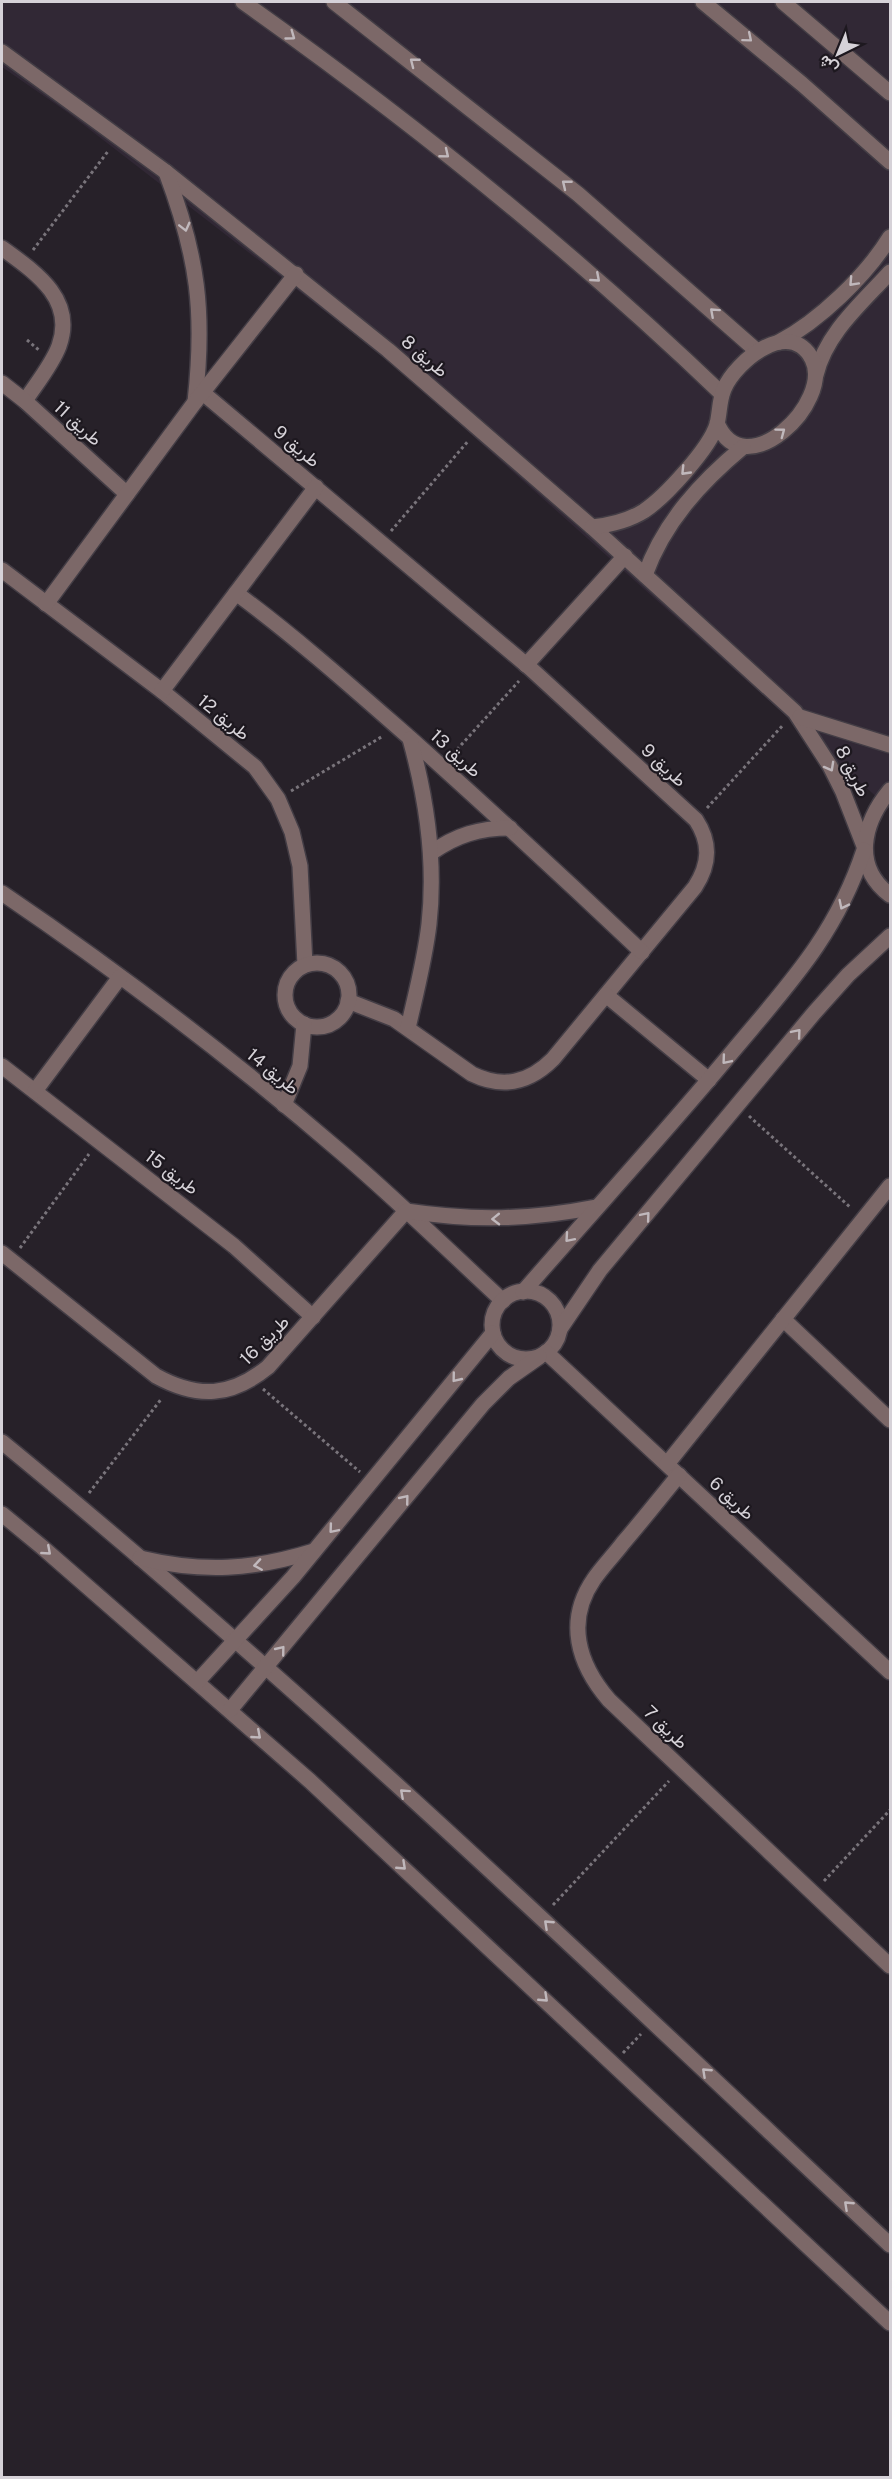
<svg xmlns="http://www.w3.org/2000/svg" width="892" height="2479" font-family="'Public Sans',Vazirmatn,sans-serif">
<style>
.built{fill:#312835}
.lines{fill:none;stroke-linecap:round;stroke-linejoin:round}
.minor-casing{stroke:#433d45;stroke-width:18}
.path{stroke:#79747b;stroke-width:3;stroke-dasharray:3 3;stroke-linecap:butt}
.minor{stroke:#7c6868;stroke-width:15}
.oneway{stroke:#c0b8bc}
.labels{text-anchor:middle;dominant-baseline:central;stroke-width:4.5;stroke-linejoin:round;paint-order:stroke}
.street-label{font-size:18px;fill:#d6d2d8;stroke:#1d181f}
</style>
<rect width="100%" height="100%" fill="#272129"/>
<polygon class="built" points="2,2 890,2 890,809 389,361 67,112 2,67"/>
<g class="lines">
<defs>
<g id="minor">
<path d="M243,2C411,121 573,251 722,394"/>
<polyline points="334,2 578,194 757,351"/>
<polyline points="703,2 802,84 890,162"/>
<polyline points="783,2 890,93"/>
<polyline points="2,52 166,172 388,350 592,527 795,712 830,766 843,792 864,846"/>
<path d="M166,172C198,257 205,312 195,402"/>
<path d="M2,248C35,272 76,299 59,346C52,365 36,384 25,401"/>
<path d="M779,342C819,321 866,276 890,237"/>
<path d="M816,375C826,333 862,303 890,272"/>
<polyline points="2,383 25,401 127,494"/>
<path d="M203,393L530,668L696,820C711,843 710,864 695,887L553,1059C529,1083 503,1089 472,1074L394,1019L348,1001"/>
<path d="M592,527C611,525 628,521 644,511C665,497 710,448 717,424C720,412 719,401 724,389C736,361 790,317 812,359C834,402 744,488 717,423"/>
<polyline points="2,570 162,691 255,767 278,799 292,832 300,866 305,965"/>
<path d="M645,575C664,522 701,482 743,447"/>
<path d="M236,593C297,638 354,689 411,739C489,809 566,880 642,952"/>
<polyline points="46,604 195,402 296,274"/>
<polyline points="526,665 625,556"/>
<polyline points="162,691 316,487"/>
<polyline points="800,717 890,745"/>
<path d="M890,790C863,823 852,866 890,895"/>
<path d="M431,853C456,835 480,828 510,828"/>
<path d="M2,893C120,973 234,1060 342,1153C397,1200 449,1251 503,1301"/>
<circle cx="317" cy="995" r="32"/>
<polyline points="606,995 709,1080"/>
<path d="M408,1028C416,993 425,959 429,924C436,861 427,800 410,739"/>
<polyline points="2,1066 234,1246 313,1317"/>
<polyline points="35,1091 120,977"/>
<polyline points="284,1105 300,1066 304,1024"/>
<path d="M2,1253L156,1376C198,1399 231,1397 268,1367L406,1211C473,1221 530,1220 596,1207"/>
<circle cx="526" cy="1325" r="34"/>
<path d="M523,1292C593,1211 665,1133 733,1051C789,984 836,935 864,850"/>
<polyline points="783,1319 890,1420"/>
<polyline points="560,1329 600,1270 814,1013 848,975 890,936"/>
<polyline points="546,1352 890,1672"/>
<path d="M2,1442C311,1695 599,1972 890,2245"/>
<polyline points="667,1464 890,1186"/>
<path d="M679,1475C660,1498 642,1521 623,1543C614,1555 603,1566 594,1579C565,1621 578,1664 609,1700L890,1966"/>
<polyline points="2,1514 42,1547 310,1781 890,2323"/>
<path d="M140,1558C203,1573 253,1570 314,1551"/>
<polyline points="197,1682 293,1577 493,1333"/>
<polyline points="230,1710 483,1404 509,1378 539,1357"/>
</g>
</defs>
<use href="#minor" class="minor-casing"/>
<g class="path">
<polyline points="33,250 109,150"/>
<polyline points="27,340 40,351"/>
<polyline points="391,531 469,440"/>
<polyline points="453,754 519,681"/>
<polyline points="291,791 383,736"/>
<polyline points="707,808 784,724"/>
<polyline points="749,1116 851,1208"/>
<polyline points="20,1248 89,1154"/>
<polyline points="263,1389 360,1472"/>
<polyline points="89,1493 162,1398"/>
<polyline points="824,1881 890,1810"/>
<polyline points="553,1905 669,1781"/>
<polyline points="623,2053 641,2034"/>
</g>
<use href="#minor" class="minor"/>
</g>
<defs><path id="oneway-chevron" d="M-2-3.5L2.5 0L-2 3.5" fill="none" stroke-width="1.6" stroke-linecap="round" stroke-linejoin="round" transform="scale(1.5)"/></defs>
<g class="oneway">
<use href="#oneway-chevron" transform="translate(291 36) rotate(36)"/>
<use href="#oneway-chevron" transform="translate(748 38) rotate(40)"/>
<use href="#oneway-chevron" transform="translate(414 62) rotate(-142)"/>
<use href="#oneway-chevron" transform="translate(445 154) rotate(39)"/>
<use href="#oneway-chevron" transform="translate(566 184) rotate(-141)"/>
<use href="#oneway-chevron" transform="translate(185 227) rotate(76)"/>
<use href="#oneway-chevron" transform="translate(596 278) rotate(41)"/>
<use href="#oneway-chevron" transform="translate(853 282) rotate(133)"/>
<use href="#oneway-chevron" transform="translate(714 312) rotate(-138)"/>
<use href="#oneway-chevron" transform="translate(781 432) rotate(-37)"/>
<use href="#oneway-chevron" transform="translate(685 471) rotate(134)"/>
<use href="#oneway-chevron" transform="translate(830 767) rotate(61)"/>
<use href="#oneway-chevron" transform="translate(843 905) rotate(116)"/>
<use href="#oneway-chevron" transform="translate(797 1033) rotate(-50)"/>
<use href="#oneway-chevron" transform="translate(726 1060) rotate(130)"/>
<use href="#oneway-chevron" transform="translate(646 1216) rotate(-50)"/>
<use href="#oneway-chevron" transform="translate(496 1219) rotate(179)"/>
<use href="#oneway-chevron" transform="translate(569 1238) rotate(131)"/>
<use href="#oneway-chevron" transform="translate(456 1378) rotate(129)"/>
<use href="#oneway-chevron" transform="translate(405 1499) rotate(-51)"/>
<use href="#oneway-chevron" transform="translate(333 1529) rotate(130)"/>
<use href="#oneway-chevron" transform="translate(47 1551) rotate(41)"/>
<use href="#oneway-chevron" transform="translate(258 1565) rotate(171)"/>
<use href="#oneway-chevron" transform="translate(281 1650) rotate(-51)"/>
<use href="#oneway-chevron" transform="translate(257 1735) rotate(41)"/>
<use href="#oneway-chevron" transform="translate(404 1793) rotate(-138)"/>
<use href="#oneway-chevron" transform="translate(402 1866) rotate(43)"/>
<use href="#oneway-chevron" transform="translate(548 1924) rotate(-137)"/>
<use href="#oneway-chevron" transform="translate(544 1998) rotate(43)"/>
<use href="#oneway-chevron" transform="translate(706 2072) rotate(-137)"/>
<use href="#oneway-chevron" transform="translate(848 2205) rotate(-137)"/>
</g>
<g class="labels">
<g class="street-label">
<text transform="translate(425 356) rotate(40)">طريق 8</text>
<text transform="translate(78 423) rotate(42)">طريق 11</text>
<text transform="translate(297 446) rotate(40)">طريق 9</text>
<text transform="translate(224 717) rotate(39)">طريق 12</text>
<text transform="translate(456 753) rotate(42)">طريق 13</text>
<text transform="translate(664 765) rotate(43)">طريق 9</text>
<text transform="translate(853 771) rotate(63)">طريق 8</text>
<text transform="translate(273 1071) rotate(39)">طريق 14</text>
<text transform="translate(172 1172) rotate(37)">طريق 15</text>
<text transform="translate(264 1340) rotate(-45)">طريق 16</text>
<text transform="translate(732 1498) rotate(43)">طريق 6</text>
<text transform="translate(666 1727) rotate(44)">طريق 7</text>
</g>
</g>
<rect width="892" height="2479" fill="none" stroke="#d6d2d8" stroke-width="6"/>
<g transform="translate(838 54) rotate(223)" stroke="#1d181f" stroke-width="4.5" paint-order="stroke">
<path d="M0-4.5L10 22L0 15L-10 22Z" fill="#d6d2d8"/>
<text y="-9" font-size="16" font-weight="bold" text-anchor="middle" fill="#d6d2d8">ش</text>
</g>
</svg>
